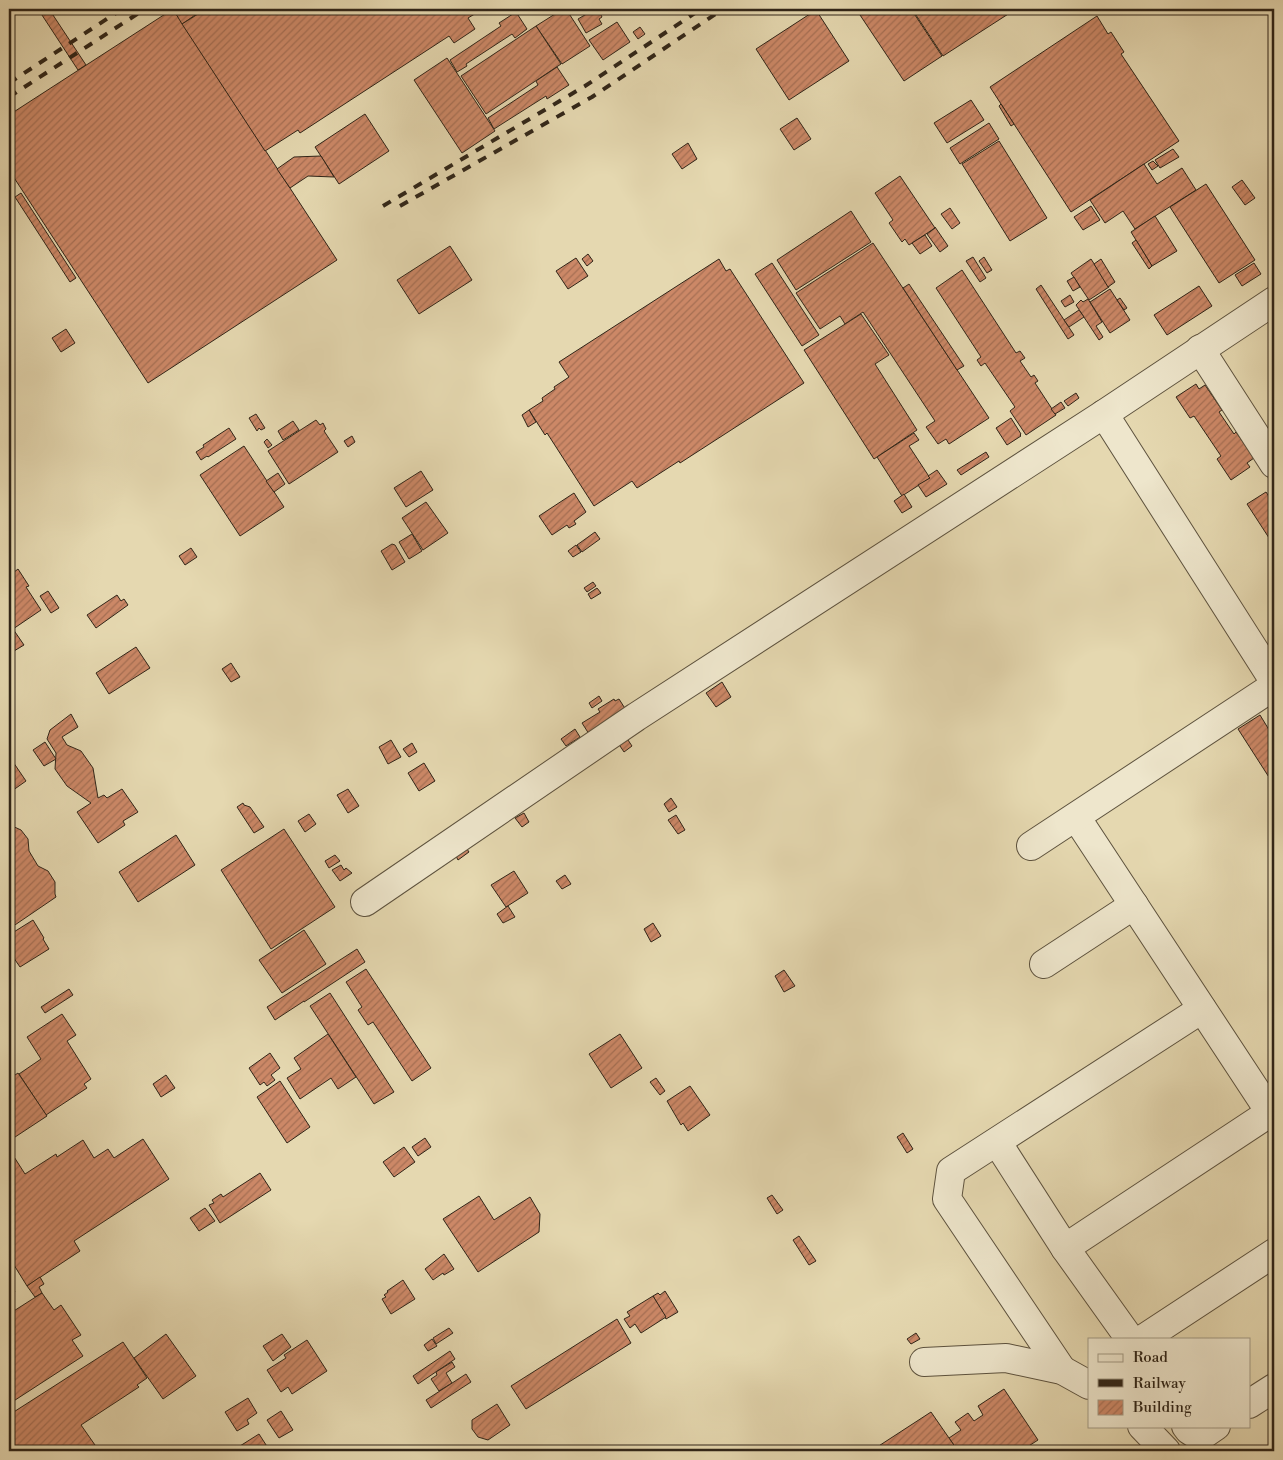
<svg xmlns="http://www.w3.org/2000/svg" width="1283" height="1460" font-family="'Libre Bodoni',serif">
<style>
.building{fill:url(#building-hatch);stroke:#302518}
.lines{fill:none;stroke-linecap:round;stroke-linejoin:round}
.minor-casing{stroke:#5d523e;stroke-width:30}
.minor{stroke:#eee6cc;stroke-width:28}
.rail{stroke:#302518;stroke-width:4;stroke-dasharray:9 9;stroke-linecap:butt}
</style>
<defs>
<pattern id="building-hatch" width="6" height="6" patternUnits="userSpaceOnUse" patternTransform="scale(1.25)"><rect width="6" height="6" fill="#cc8867"/><path d="M-1 1l2-2M0 6l6-6M5 7l2-2" fill="none" stroke="#a66f54"/></pattern>
</defs>
<rect width="100%" height="100%" fill="#e5d8b0"/>
<filter id="stains"><feTurbulence type="fractalNoise" baseFrequency=".004" numOctaves="4"/><feColorMatrix values="0 0 0 0 .2 0 0 0 0 .09 0 0 0 0 .02 0 0 0 .5 -.17"/></filter>
<radialGradient id="worn" r=".72"><stop offset=".6" stop-color="#630" stop-opacity="0"/><stop offset="1" stop-color="#630" stop-opacity=".3"/></radialGradient>
<g class="building">
<polygon points="9,9 17,9 9,14"/>
<polygon points="38,9 49,9 86,65 78,70"/>
<polygon points="173,9 337,260 148,383 9,170 9,115"/>
<polygon points="173,9 200,9 201,11 182,24"/>
<polygon points="206,9 483,9 468,18 475,29 454,43 449,36 300,133 298,130 265,151 182,24"/>
<polygon points="563,9 566,9 590,46 562,64 536,26"/>
<polygon points="595,9 598,9 602,17 599,19 602,24 586,33 578,19"/>
<polygon points="856,9 911,9 942,56 904,81"/>
<polygon points="912,9 1016,9 943,56"/>
<polygon points="816,10 849,61 789,100 756,49"/>
<polygon points="516,12 527,29 515,38 512,34 466,64 467,66 457,72 450,60 501,26 499,23"/>
<polygon points="1097,16 1108,34 1111,32 1124,52 1121,54 1179,141 1071,212 990,87"/>
<polygon points="617,22 630,42 603,60 589,40"/>
<polygon points="536,26 561,64 486,114 461,76"/>
<polygon points="640,27 645,34 638,39 633,32"/>
<polygon points="447,58 495,131 462,153 414,80"/>
<polygon points="557,67 569,85 547,99 546,96 494,129 488,118 538,85 536,81"/>
<polygon points="971,100 984,120 947,143 934,123"/>
<polygon points="1001,104 1014,124 1011,126 999,106"/>
<polygon points="365,114 389,151 339,184 315,147"/>
<polygon points="797,118 811,139 794,150 780,129"/>
<polygon points="989,123 999,139 960,164 950,148"/>
<polygon points="999,141 1047,218 1010,241 962,164"/>
<polygon points="688,143 697,159 682,169 672,154"/>
<polygon points="1173,149 1179,157 1160,168 1155,160"/>
<polygon points="321,156 334,177 308,176 290,188 277,169 294,157"/>
<polygon points="1153,161 1158,166 1152,170 1148,164"/>
<polygon points="1144,164 1157,184 1182,168 1196,190 1135,229 1123,211 1105,223 1090,200"/>
<polygon points="900,176 935,228 909,245 905,239 902,242 889,223 893,220 875,193"/>
<polygon points="1242,180 1255,198 1245,205 1232,187"/>
<polygon points="1206,184 1255,260 1219,283 1170,207"/>
<polygon points="21,193 76,278 70,282 15,197"/>
<polygon points="1091,206 1100,220 1083,230 1074,217"/>
<polygon points="950,208 960,223 952,229 941,214"/>
<polygon points="851,211 871,242 796,290 777,260"/>
<polygon points="1155,216 1177,251 1152,266 1131,232"/>
<polygon points="935,227 948,246 940,252 927,234 935,228"/>
<polygon points="925,235 932,246 920,254 912,243"/>
<polygon points="1136,240 1152,266 1149,269 1132,243"/>
<polygon points="873,243 989,418 949,444 946,439 938,444 926,427 935,421 863,312 845,324 840,316 820,329 796,293"/>
<polygon points="450,246 472,280 419,314 397,280"/>
<polygon points="588,254 593,261 587,266 582,259"/>
<polygon points="973,257 986,278 980,282 966,261"/>
<polygon points="984,257 992,270 987,273 979,261"/>
<polygon points="576,258 588,276 568,289 556,271"/>
<polygon points="719,259 726,271 730,269 804,383 680,463 679,461 637,488 632,481 594,506 547,433 545,435 529,410 543,401 542,398 555,389 554,387 569,377 559,362"/>
<polygon points="1091,259 1109,287 1089,300 1071,273"/>
<polygon points="1101,259 1115,282 1108,287 1094,264"/>
<polygon points="772,263 819,335 802,346 755,274"/>
<polygon points="1254,263 1261,274 1242,286 1235,275"/>
<polygon points="962,270 1016,353 1020,351 1025,358 1020,361 1031,377 1034,375 1038,381 1035,383 1056,415 1026,435 1010,411 1015,407 985,363 981,366 977,360 981,357 936,288"/>
<polygon points="1074,277 1080,287 1073,291 1067,281"/>
<polygon points="909,284 964,366 957,370 903,288"/>
<polygon points="1041,285 1074,335 1068,339 1036,289"/>
<polygon points="1199,286 1212,306 1167,335 1154,315"/>
<polygon points="1110,289 1130,320 1110,333 1090,302"/>
<polygon points="1070,295 1074,302 1065,307 1061,301"/>
<polygon points="1120,298 1127,308 1124,310 1117,300"/>
<polygon points="1088,299 1102,322 1096,326 1103,337 1099,340 1076,305 1081,300 1083,302"/>
<polygon points="1079,310 1084,317 1069,327 1064,320"/>
<polygon points="861,314 889,355 875,364 917,430 874,459 804,350"/>
<polygon points="66,329 75,343 61,352 52,338"/>
<polygon points="1196,384 1199,389 1205,385 1222,410 1219,412 1234,434 1236,432 1254,458 1247,463 1250,467 1231,480 1217,459 1221,456 1194,416 1190,418 1176,397"/>
<polygon points="1076,393 1079,398 1068,406 1064,401"/>
<polygon points="1061,402 1065,408 1055,414 1051,409"/>
<polygon points="529,410 536,422 528,427 522,415"/>
<polygon points="256,414 265,428 261,430 259,428 257,431 249,418"/>
<polygon points="1011,418 1021,434 1020,435 1021,436 1007,445 996,428"/>
<polygon points="316,420 320,425 323,423 326,429 324,431 338,452 289,484 268,451"/>
<polygon points="293,421 299,430 283,440 278,431"/>
<polygon points="229,428 236,439 208,457 207,456 201,460 196,452 204,447 203,445"/>
<polygon points="914,433 919,440 909,446 930,478 902,496 877,457"/>
<polygon points="352,436 355,442 348,447 344,441"/>
<polygon points="267,439 272,445 268,448 264,442"/>
<polygon points="244,446 284,507 240,536 200,475"/>
<polygon points="986,452 989,457 961,475 957,470"/>
<polygon points="937,470 947,484 926,497 918,485 930,478 928,476"/>
<polygon points="421,471 433,490 406,507 394,488"/>
<polygon points="278,473 285,484 274,492 266,481"/>
<polygon points="1266,492 1272,501 1274,500 1274,540 1271,541 1247,504"/>
<polygon points="574,493 586,512 574,521 576,524 569,528 567,525 552,535 539,516"/>
<polygon points="904,494 912,507 902,513 894,501"/>
<polygon points="426,502 448,533 423,550 402,518"/>
<polygon points="595,532 600,539 582,552 577,545"/>
<polygon points="412,534 422,551 409,559 399,542"/>
<polygon points="392,544 395,545 405,562 392,570 381,551"/>
<polygon points="576,545 581,552 573,557 568,551"/>
<polygon points="191,548 197,557 185,565 179,556"/>
<polygon points="18,569 29,586 26,587 41,610 13,629 24,645 9,654 9,576"/>
<polygon points="593,582 596,586 587,592 584,588"/>
<polygon points="597,588 601,593 591,599 588,594"/>
<polygon points="48,591 59,608 51,613 40,596"/>
<polygon points="117,595 121,601 124,599 128,605 96,628 87,615"/>
<polygon points="136,647 150,668 109,694 96,673"/>
<polygon points="231,663 240,677 231,682 222,669"/>
<polygon points="722,682 731,697 716,707 706,693"/>
<polygon points="599,696 602,701 592,708 589,703"/>
<polygon points="614,699 615,701 619,699 626,710 589,734 582,723 600,712 598,709"/>
<polygon points="71,714 78,727 62,737 67,745 81,751 93,768 98,798 104,795 107,798 122,789 138,812 123,821 125,825 98,843 77,812 91,803 67,786 55,769 56,753 47,739 50,730"/>
<polygon points="1260,715 1274,738 1274,785 1238,729"/>
<polygon points="575,729 580,737 566,746 561,739"/>
<polygon points="626,737 632,746 624,752 618,743"/>
<polygon points="391,740 401,757 388,764 379,747"/>
<polygon points="45,742 56,759 44,766 33,750"/>
<polygon points="412,743 417,752 409,757 403,749"/>
<polygon points="9,756 26,781 9,793"/>
<polygon points="424,763 435,781 419,791 408,773"/>
<polygon points="348,789 359,806 348,813 337,795"/>
<polygon points="671,798 677,807 669,812 664,804"/>
<polygon points="243,803 244,805 250,807 264,827 254,833 237,807"/>
<polygon points="9,811 10,825 21,830 28,839 29,851 38,866 48,871 55,882 55,894 56,897 9,929"/>
<polygon points="524,813 529,822 522,827 515,818"/>
<polygon points="309,814 316,824 305,832 298,821"/>
<polygon points="676,815 685,830 678,834 668,820"/>
<polygon points="284,829 335,907 271,949 221,870"/>
<polygon points="176,835 195,865 138,902 119,872"/>
<polygon points="463,843 469,852 458,860 453,850"/>
<polygon points="335,855 340,861 329,868 325,861"/>
<polygon points="341,865 344,870 346,868 352,873 340,881 332,870"/>
<polygon points="514,871 528,893 506,907 491,885"/>
<polygon points="565,875 571,884 562,889 556,881"/>
<polygon points="508,906 515,917 503,923 497,914"/>
<polygon points="33,920 44,938 43,939 49,949 20,967 9,951 9,935"/>
<polygon points="653,923 661,936 651,942 644,929"/>
<polygon points="304,930 326,964 282,993 259,960"/>
<polygon points="357,949 365,962 304,1002 304,1001 275,1020 267,1007"/>
<polygon points="366,969 431,1068 412,1081 373,1022 368,1025 358,1010 362,1007 346,982"/>
<polygon points="784,970 795,986 784,992 775,976"/>
<polygon points="69,989 73,995 45,1013 41,1007"/>
<polygon points="330,993 394,1092 374,1104 310,1006"/>
<polygon points="62,1014 76,1035 67,1041 91,1079 84,1084 87,1088 46,1115 19,1074 41,1059 27,1037"/>
<polygon points="328,1034 356,1077 338,1089 331,1078 300,1099 287,1078 301,1069 294,1058"/>
<polygon points="620,1034 642,1068 611,1088 589,1054"/>
<polygon points="270,1053 280,1068 271,1075 275,1080 267,1086 264,1082 260,1085 249,1068"/>
<polygon points="18,1073 47,1116 9,1141 9,1079"/>
<polygon points="166,1075 175,1088 161,1097 153,1084"/>
<polygon points="656,1078 665,1091 660,1095 650,1082"/>
<polygon points="280,1081 310,1127 287,1143 257,1097"/>
<polygon points="690,1086 710,1115 688,1131 683,1123 681,1125 667,1101"/>
<polygon points="903,1133 913,1149 907,1153 897,1137"/>
<polygon points="425,1138 431,1147 418,1156 412,1147"/>
<polygon points="143,1139 169,1179 74,1241 80,1251 27,1286 9,1257 9,1149 25,1174 56,1154 57,1157 83,1140 94,1158 108,1149 114,1158"/>
<polygon points="404,1147 415,1162 394,1177 383,1162"/>
<polygon points="260,1173 271,1190 220,1223 209,1205 214,1203 212,1200 221,1194 223,1197"/>
<polygon points="772,1195 783,1210 777,1214 767,1198"/>
<polygon points="479,1196 494,1220 530,1197 540,1214 539,1232 478,1272 443,1219"/>
<polygon points="205,1208 215,1221 199,1231 190,1218"/>
<polygon points="799,1236 816,1261 809,1265 793,1240"/>
<polygon points="444,1254 454,1269 444,1275 443,1273 433,1280 425,1269"/>
<polygon points="40,1277 44,1284 39,1287 42,1293 35,1297 27,1286"/>
<polygon points="403,1280 415,1299 391,1314 382,1299 386,1297 384,1295 388,1292 387,1291"/>
<polygon points="9,1283 15,1292 9,1296"/>
<polygon points="665,1291 678,1312 666,1319 653,1296 658,1293 660,1295"/>
<polygon points="42,1293 54,1310 61,1305 81,1335 72,1340 83,1356 9,1404 9,1314"/>
<polygon points="653,1296 666,1317 641,1333 635,1324 630,1328 624,1319 630,1316 627,1312"/>
<polygon points="617,1319 631,1343 526,1409 511,1386"/>
<polygon points="449,1328 453,1333 436,1344 433,1338"/>
<polygon points="916,1333 920,1339 911,1344 907,1339"/>
<polygon points="166,1334 196,1376 163,1399 134,1358"/>
<polygon points="282,1334 291,1347 273,1361 263,1346"/>
<polygon points="432,1339 437,1346 428,1351 424,1345"/>
<polygon points="307,1340 327,1371 292,1394 288,1387 281,1392 267,1370 286,1358 284,1355"/>
<polygon points="123,1342 147,1378 137,1385 139,1387 81,1425 95,1445 85,1451 9,1451 9,1415"/>
<polygon points="450,1351 455,1359 418,1384 413,1376"/>
<polygon points="452,1362 455,1367 446,1373 452,1383 439,1391 431,1379 437,1375 436,1372"/>
<polygon points="466,1374 471,1382 431,1408 426,1400"/>
<polygon points="1004,1389 1038,1440 1021,1451 1008,1451 1006,1448 1001,1451 958,1451 949,1438 961,1430 955,1422 968,1413 974,1421 983,1415 978,1406"/>
<polygon points="248,1398 257,1413 247,1420 249,1424 237,1431 225,1412"/>
<polygon points="497,1404 510,1425 488,1440 478,1437 472,1429 472,1420"/>
<polygon points="281,1411 293,1430 279,1438 267,1420"/>
<polygon points="931,1412 958,1451 871,1451"/>
<polygon points="259,1434 270,1451 232,1451"/>
</g>
<g class="lines">
<defs>
<g id="minor">
<polyline points="1200,349 1274,464"/>
<polyline points="1104,414 1274,681"/>
<polyline points="1076,817 1274,1118"/>
<polyline points="1031,846 1274,686"/>
<polyline points="365,902 636,717 1104,414 1274,301"/>
<polyline points="1044,964 1134,905"/>
<polyline points="997,1142 1065,1248 1130,1339"/>
<polyline points="1065,1248 1274,1110"/>
<polyline points="1143,1339 1274,1253"/>
<polyline points="924,1362 1006,1358 1062,1370 1089,1385"/>
<polyline points="1062,1370 947,1199 951,1171 1202,1009"/>
<polyline points="1249,1404 1274,1388"/>
<polyline points="1142,1426 1166,1451"/>
<polyline points="1186,1426 1189,1430 1200,1437 1216,1426"/>
</g>
</defs>
<use href="#minor" class="minor-casing"/>
<use href="#minor" class="minor"/>
<g class="rail">
<polyline points="9,83 122,9"/>
<polyline points="9,97 145,9"/>
<polyline points="383,206 585,86 701,9"/>
<polyline points="400,206 592,97 723,9"/>
</g>
</g>
<rect width="1283" height="1460" fill="none" stroke="#e5d8b0" stroke-width="30"/>
<rect x="10" y="10" width="1263" height="1440" fill="none" stroke="#302518" stroke-width="2.5"/>
<rect x="15" y="15" width="1253" height="1430" fill="none" stroke="#302518"/>
<rect x="1088" y="1338" width="162" height="90" fill="#eee6cc" stroke="#a29984"/>
<rect x="1098" y="1354" width="25" height="8" fill="#eee6cc" stroke="#a29984"/>
<text x="1133" y="1362" font-size="15" fill="#302518">Road</text>
<rect x="1098" y="1379" width="25" height="8" fill="#302518" stroke="#a29984"/>
<text x="1133" y="1388" font-size="15" fill="#302518">Railway</text>
<rect x="1098" y="1400" width="25" height="15" fill="url(#building-hatch)" stroke="#a29984"/>
<text x="1133" y="1412" font-size="15" fill="#302518">Building</text>
<rect width="100%" height="100%" filter="url(#stains)"/>
<rect width="100%" height="100%" fill="url(#worn)"/>
</svg>
